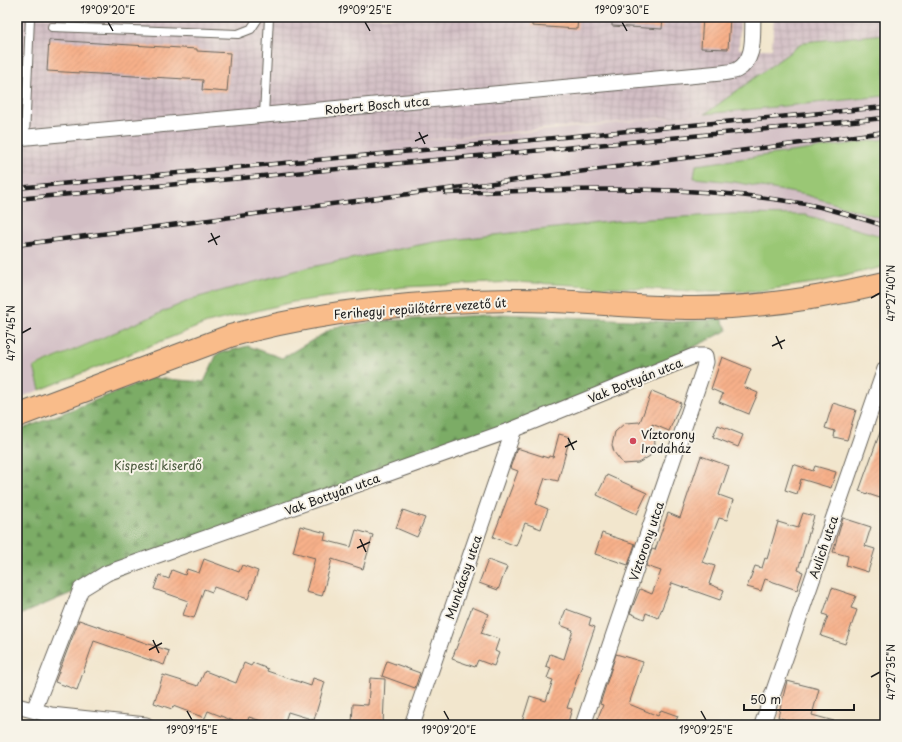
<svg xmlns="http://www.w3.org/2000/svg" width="902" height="742" font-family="'Playpen Sans',sans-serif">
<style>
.industrial{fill:url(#industrial-grid)}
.railway{fill:#d2bec4}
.grass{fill:#9ac775;stroke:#5b7248}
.forest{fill:url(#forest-firs);stroke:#4c6441}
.building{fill:url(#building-hatch)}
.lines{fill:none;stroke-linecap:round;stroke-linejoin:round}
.service-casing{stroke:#67635a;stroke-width:10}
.minor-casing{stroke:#67635a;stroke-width:17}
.primary-casing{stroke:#67635a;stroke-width:24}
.service{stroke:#fff;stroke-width:8}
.minor{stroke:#fff;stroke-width:15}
.primary{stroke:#f9bc8a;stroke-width:22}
.rail-casing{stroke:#1c1c1c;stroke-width:4.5}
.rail{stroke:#f7f3e8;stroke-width:3;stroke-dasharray:9;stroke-linecap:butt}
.ticks{fill:none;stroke:#1c1c1c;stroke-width:1.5}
.poi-dot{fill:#d1495b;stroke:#f7f3e8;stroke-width:1.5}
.labels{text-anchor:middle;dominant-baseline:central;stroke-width:4;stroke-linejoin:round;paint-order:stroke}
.street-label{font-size:12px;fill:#1c1c1c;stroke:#f7f3e8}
.poi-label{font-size:12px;fill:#1c1c1c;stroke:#f7f3e8;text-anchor:start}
.park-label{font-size:12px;fill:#48583b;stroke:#f7f3e8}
.neatline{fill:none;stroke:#1c1c1c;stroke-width:1.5}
.ticks-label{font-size:10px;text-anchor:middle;fill:#1c1c1c}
</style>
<defs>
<pattern id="industrial-grid" width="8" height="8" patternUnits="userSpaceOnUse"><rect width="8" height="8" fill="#d2bec4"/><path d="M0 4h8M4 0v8" fill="none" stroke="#b4a3a8"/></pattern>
<pattern id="forest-firs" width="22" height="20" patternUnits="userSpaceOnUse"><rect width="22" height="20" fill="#7bac66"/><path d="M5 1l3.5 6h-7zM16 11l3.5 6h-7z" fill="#648b53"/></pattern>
<pattern id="building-hatch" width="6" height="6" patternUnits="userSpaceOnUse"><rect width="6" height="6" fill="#f7b08a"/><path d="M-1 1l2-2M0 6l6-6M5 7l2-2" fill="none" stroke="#d39776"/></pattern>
</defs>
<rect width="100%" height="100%" fill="#f7f3e8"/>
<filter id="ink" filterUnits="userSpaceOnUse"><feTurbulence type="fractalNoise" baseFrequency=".025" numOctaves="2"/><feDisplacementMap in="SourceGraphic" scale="8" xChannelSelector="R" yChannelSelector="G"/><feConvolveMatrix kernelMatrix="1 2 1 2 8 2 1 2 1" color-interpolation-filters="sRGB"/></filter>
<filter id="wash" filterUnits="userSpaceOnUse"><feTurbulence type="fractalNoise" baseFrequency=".012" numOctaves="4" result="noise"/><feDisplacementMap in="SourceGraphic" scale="16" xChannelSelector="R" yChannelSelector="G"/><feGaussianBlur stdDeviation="0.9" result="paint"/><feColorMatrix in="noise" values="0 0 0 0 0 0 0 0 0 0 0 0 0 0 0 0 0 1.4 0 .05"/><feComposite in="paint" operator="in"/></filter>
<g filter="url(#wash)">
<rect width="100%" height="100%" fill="#f2e6cd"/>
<polygon class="industrial" points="17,17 740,17 739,49 772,49 774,17 885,17 885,34 804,42 705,114 285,153 17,175"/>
<polygon class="railway" points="885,96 885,139 799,152 694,178 733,182 806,195 885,219 885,237 805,215 733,214 616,221 434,242 306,268 195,298 34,366 40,390 17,399 17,175 548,130"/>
<g class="grass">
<polygon points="885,34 885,96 705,114 804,42"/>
<polygon points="885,139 885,219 806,195 734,182 694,178 696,165"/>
<polygon points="733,214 805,215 885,237 885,277 882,267 820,282 758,291 694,291 513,282 404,287 293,302 207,323 40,390 34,367 195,298 306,268 434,242 616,221"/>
</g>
<polygon class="forest" points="502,314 675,322 721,319 728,330 688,350 658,370 81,589 17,616 17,431 152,378 204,382 217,354 248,346 282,358 335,327 381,321"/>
<g id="blocks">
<g class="building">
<polygon points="532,17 578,17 577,29 532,26"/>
<polygon points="612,17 663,17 662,29 612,26"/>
<polygon points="703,17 730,17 728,49 701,48"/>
<polygon points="49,40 197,49 197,51 230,53 227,92 202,90 203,80 47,71"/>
<polygon points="722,357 751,369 744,387 758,393 749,414 719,402 723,394 711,389"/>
<polygon points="652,391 681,403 669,431 652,424 655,443 650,456 638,463 623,464 614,452 612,445 615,432 625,423 640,422"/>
<polygon points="833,403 856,410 847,440 834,437 835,431 825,428"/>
<polygon points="883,424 885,424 885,484 880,498 859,491"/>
<polygon points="718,425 743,435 738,447 713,437"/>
<polygon points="559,434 570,437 558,481 545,478 536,504 548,509 541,529 525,523 516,546 493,537 518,471 510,468 517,448 548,458 549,456 553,457"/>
<polygon points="701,456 729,466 719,495 733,500 727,520 719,518 702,562 715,566 709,584 724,590 720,600 672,583 658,618 646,613 644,619 630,613 640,589 652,594 661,571 646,566 652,549 655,550 668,513 680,518"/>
<polygon points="793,464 813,471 815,466 836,472 831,488 801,479 797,494 785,490"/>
<polygon points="607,475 647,493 637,514 597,495"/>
<polygon points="403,510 425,518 417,537 396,528"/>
<polygon points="803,513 814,516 798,570 803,572 797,590 765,579 761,591 747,587 755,566 762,568 765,558 767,559 778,522 798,528"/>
<polygon points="843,518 871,527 865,546 875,549 868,572 846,565 848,556 833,552"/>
<polygon points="300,526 326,533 324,540 351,547 356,530 373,535 363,569 332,559 322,596 306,592 315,558 293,552"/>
<polygon points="602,533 635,544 628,565 595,554"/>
<polygon points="204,559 239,572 242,565 258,571 248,599 214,587 212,592 204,589 194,618 183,615 188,601 154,589 159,575 169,579 172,570 185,575 187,569 199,573"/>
<polygon points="488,560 507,567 498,590 479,583"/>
<polygon points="832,588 856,596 851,608 857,610 845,644 821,636 828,616 823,614"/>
<polygon points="472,607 489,614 481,633 499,639 495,651 499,653 494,666 478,660 475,667 452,659"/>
<polygon points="566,609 591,618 589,625 595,627 567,708 572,709 567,725 521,725 530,696 546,701 553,680 547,678 551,668 546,666 550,654 564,659 573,630 560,625"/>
<polygon points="79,620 169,651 164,665 94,641 77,690 55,682"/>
<polygon points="616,654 643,662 629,704 658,716 661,710 678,716 675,723 679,725 595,725 603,705 600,704"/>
<polygon points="387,661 420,673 415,688 382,676"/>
<polygon points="244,663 251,666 253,663 268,669 267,671 311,686 313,678 325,682 314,720 288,712 284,725 274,725 249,717 246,725 244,725 208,711 205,718 173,706 172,709 154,703 163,675 198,686 205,671 236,683"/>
<polygon points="370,678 385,679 383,725 352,725 353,704 368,705"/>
<polygon points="787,681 819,689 812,715 834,721 833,725 802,725 778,717"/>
</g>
</g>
</g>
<g filter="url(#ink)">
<use href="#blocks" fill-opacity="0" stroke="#67635a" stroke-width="1"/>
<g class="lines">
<defs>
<g id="service">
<polyline points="52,27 238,34 251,29 259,17"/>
<polyline points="264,115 269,17"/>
<polyline points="25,137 30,17"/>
</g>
<g id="minor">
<path d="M17,138L721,73C726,72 733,72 737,70C756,60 752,35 753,17"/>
<polyline points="17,706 51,715 146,725"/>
<polyline points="34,710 81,589 107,573 514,429 694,356 705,356 706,362 583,725"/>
<polyline points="412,725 514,429"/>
<polyline points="762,725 885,369"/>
</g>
<path id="primary" d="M17,416L230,336C323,310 420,301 516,300C575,300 635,308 695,308C759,308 822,298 885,283"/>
</defs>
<use href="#service" class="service-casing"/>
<use href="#minor" class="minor-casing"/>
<use href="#primary" class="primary-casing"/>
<use href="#service" class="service"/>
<use href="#minor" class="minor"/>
<use href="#primary" class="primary"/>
<defs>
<g id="rail">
<polyline points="17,188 885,107"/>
<path d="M446,193C566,190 687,183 806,204C833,209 859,218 885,226"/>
<polyline points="17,199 885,118"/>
<polyline points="17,245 885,132"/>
</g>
</defs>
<use href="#rail" class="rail-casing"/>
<use href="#rail" class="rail"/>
</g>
</g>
<path class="ticks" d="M108,22L113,31M365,22L370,31M622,22L627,31M419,132L425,144M415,141L428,135M211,233L217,245M208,242L220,236M871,298L880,293M22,333L31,328M776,336L782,349M772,346L785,340M568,438L574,450M565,447L577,441M360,539L366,552M357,548L370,542M153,640L159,653M149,650L162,643M871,677L880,672M187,711L192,720M444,711L449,720M701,711L706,720"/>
<circle class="poi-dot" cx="633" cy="441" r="4"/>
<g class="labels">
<g class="street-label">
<text transform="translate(377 105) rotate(-5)">Robert Bosch utca</text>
<text transform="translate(420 308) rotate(-4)">Ferihegyi repülőtérre vezető út</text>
<text transform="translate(635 380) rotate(-22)">Vak Bottyán utca</text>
<text transform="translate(332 494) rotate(-20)">Vak Bottyán utca</text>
<text transform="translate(646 541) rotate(-71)">Víztorony utca</text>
<text transform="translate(823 547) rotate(-71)">Aulich utca</text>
<text transform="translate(463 577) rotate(-71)">Munkácsy utca</text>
</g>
<g class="poi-label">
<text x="641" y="434">Víztorony<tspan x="641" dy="14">Irodaház</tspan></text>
</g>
<g class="park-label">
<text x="158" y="465">Kispesti kiserdő</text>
</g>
</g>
<rect width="902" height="742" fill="none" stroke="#f7f3e8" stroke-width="44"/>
<path d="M744 704v6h110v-6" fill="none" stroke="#1c1c1c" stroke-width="2"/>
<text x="750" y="704" font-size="12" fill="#1c1c1c" stroke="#f7f3e8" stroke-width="3" paint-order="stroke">50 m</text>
<rect x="22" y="22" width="858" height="698" class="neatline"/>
<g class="ticks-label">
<text x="108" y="14">19°09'20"E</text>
<text x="365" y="14">19°09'25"E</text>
<text x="622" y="14">19°09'30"E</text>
<text transform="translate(891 293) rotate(-90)" y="4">47°27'40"N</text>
<text transform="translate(11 333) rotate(-90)" y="4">47°27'45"N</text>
<text transform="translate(891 672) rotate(-90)" y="4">47°27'35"N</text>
<text x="192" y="734">19°09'15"E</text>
<text x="449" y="734">19°09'20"E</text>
<text x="706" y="734">19°09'25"E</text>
</g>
</svg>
